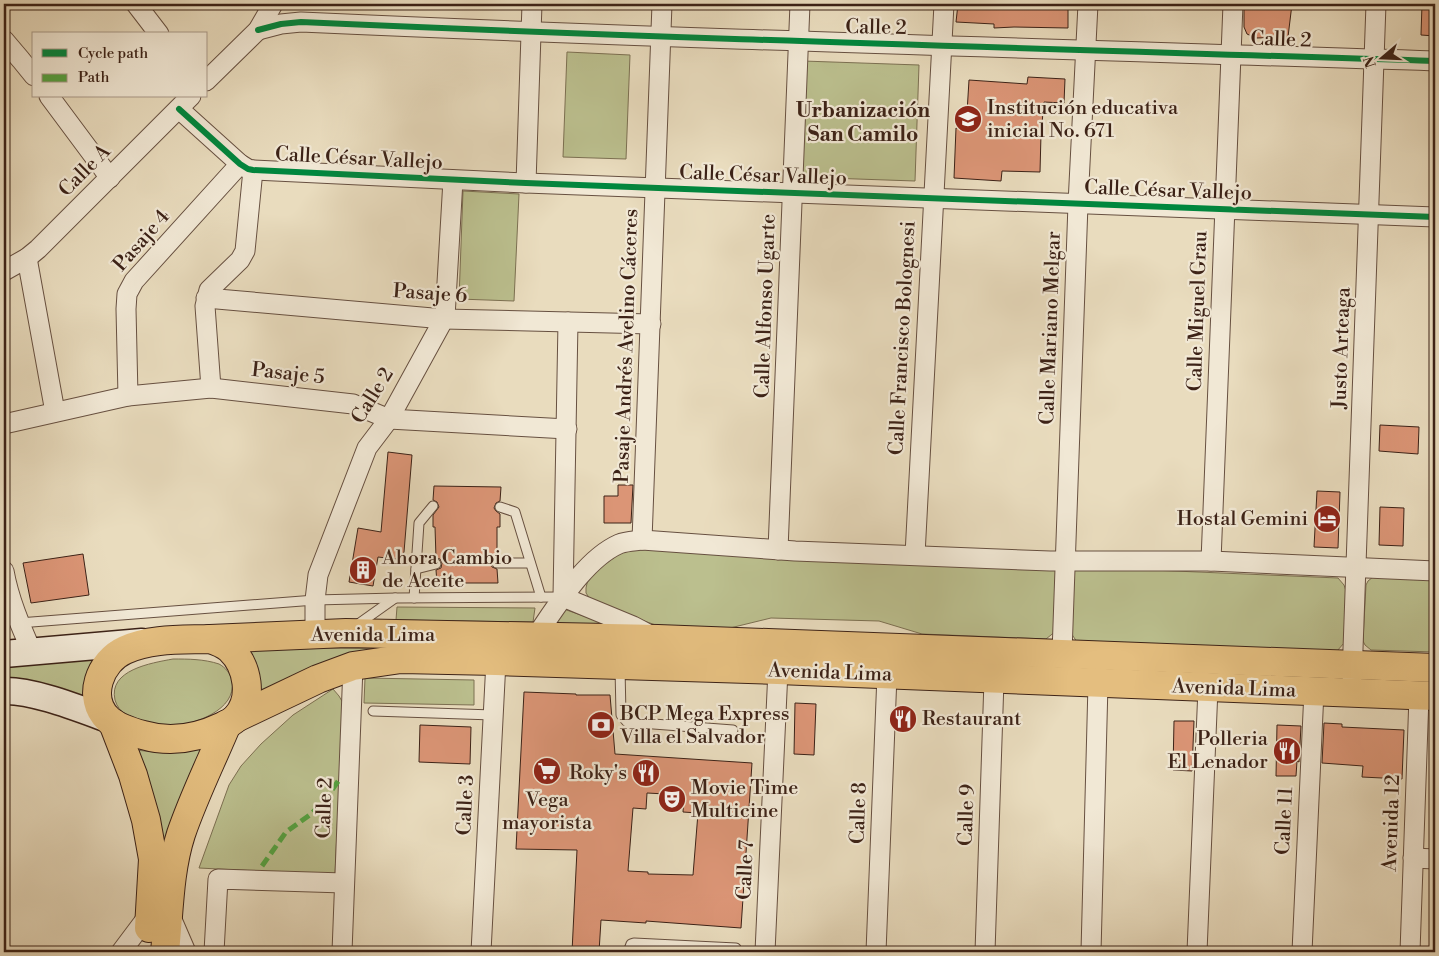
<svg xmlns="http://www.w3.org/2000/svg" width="1439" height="956" font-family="'Libre Bodoni',serif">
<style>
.green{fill:#bbbf8e;stroke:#7c7052}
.building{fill:#db9576;stroke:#3c2217;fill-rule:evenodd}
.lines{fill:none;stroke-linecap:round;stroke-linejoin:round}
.lane-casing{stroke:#675041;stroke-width:11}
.street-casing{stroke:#675041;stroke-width:21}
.secondary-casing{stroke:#3c2217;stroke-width:29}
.primary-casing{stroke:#3c2217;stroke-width:30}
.lane{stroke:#f1e8d5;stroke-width:9}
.street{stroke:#f1e8d5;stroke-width:19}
.secondary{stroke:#f1e8d5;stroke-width:26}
.primary{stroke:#e4be7f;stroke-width:28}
.quiet{stroke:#54a240;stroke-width:5;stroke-dasharray:10 5;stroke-linecap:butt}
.cycleway-casing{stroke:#f1e8d5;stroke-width:9}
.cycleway{stroke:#00873e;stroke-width:6}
.labels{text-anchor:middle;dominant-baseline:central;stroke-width:4.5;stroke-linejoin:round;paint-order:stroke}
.street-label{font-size:20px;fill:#3c2217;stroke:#f1e8d5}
.poi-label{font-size:20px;fill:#3c2217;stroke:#f1e8d5;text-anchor:start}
.neighbourhood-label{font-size:21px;font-weight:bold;fill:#3c2217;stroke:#f1e8d5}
</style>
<rect width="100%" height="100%" fill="#e9dcbe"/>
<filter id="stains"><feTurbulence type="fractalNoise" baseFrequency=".004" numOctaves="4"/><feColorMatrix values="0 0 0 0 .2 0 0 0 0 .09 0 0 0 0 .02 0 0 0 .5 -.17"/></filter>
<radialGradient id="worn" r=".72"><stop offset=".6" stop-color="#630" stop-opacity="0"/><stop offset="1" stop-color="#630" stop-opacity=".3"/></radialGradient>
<g class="green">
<polygon points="567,52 630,55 626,159 563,157"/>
<polygon points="803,61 919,65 915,181 799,177"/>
<polygon points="463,191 519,194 514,301 459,299"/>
<polygon points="635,548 1049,563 1056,571 1056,631 1046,639 922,634 879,621 771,618 730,628 661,627 592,602 586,593 586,588 588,579 593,572 622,551"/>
<polygon points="1081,567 1338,578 1344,585 1346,591 1344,643 1337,651 1077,642 1071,633 1074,572 1076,569"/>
<polygon points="1373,577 1435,579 1435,652 1371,650 1365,645 1363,641 1366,585 1368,581"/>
<polygon points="397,607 535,608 533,622 396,620"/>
<polygon points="561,608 609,625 549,625"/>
<polygon points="243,647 411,649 261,695"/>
<polygon points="97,657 90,701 4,682 4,668"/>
<path d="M173,659C188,659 204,659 219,664C225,667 231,674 232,681C237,710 194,725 171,726C160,726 151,724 141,720C130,716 119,714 115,700C108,670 151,663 173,659Z"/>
<polygon points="365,678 474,680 474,705 364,703"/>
<polygon points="333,689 339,696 343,703 335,875 199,868 229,785 241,766 261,744 293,715"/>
<polygon points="203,749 165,891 135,750 155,752"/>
</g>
<g class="building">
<polygon points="958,4 1068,4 1068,28 1014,27 994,28 994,24 956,22"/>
<polygon points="1244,4 1292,4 1288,37 1256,38 1247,34 1244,27"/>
<polygon points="1422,4 1435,4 1435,36 1421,35"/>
<polygon points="1028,77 1065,79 1064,103 1044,102 1041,134 1040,172 1002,171 1001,181 954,178 956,128 966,129 969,80 1027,84"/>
<polygon points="1380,425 1419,427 1418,454 1379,451"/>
<polygon points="388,452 412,455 404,552 401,557 395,559 378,557 373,586 349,582 358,528 381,532"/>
<polygon points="618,485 633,485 631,523 604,523 604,496 618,496"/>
<polygon points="434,486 501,487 500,501 496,503 494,508 496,511 500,514 500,527 497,527 497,557 493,558 491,563 492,567 497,569 498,583 437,583 436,570 441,568 442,563 440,559 436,558 435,527 433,527 433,515 439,507 437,502 433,500"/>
<polygon points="1317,491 1340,492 1338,548 1314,547"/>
<polygon points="1380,507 1404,508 1403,546 1379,545"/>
<polygon points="83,554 89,595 31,603 23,563"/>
<path d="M524,692L576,694V695H610L615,754L752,763L741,928L646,921V923L601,920L599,952H572L577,850L516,849ZM647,793L684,795L683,812L698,813L693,875L648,874V872L628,871L633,808L646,809Z"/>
<polygon points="795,703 816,704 814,755 794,754"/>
<polygon points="1174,721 1194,721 1192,771 1173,770"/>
<polygon points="1324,723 1342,724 1342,727 1404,730 1402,779 1362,777 1363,766 1322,763"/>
<polygon points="420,725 471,727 470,764 419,762"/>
<polygon points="1277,725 1301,726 1299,762 1297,761 1296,776 1276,776"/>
</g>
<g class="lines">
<defs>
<g id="lane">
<polyline points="500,507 515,512 541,597"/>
<polyline points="497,563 530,563"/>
<polyline points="416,569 436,564"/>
<polyline points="414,598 419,523 433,506"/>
<polyline points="19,623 315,600 396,598 562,597"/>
<polyline points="357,625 395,598"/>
<polyline points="620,668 621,715 627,722 733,730"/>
<polyline points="373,711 493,715"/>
<polyline points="628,952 631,944 634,943 736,948"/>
</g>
<g id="street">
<polyline points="136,4 159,34"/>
<path d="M258,30L281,24L301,22C679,39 1057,49 1435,61"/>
<polyline points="4,40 21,60 34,76"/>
<polyline points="206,81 258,30 273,4"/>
<polyline points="49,96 110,178"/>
<polyline points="179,109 240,164 248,169 253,170 526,183 1435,217"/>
<polyline points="526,183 532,4"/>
<polyline points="27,258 55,412"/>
<polyline points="4,271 27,258 38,249 191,96"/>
<polyline points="206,298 444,319 651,324"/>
<polyline points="211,388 205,306 209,290 240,260 245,251 253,170"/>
<polyline points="128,396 126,309 127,294 134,281 240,164"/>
<polyline points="4,424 128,396 211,388 353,404 389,419 567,429"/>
<polyline points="642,540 662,4"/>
<polyline points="778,550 800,4"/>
<polyline points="915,555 944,4"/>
<polyline points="1211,561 1233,4"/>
<path d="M4,571C9,599 20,625 32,652"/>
<polyline points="563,597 568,322"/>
<polyline points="563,597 633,626 652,636"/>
<polyline points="315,634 315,600 318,575 367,448 389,419 445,317 453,180"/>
<path d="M536,636C557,606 585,559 619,544C626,541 635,541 642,540L795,551L1050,561H1211L1435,571"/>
<polyline points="1062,653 1078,204 1088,4"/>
<polyline points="1352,677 1376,4"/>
<polyline points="1413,858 1435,859"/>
<polyline points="170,915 186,952"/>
<polyline points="121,952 151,912"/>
<polyline points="214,952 218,879 344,883"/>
<polyline points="342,952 353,666"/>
<polyline points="481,952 496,661"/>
<polyline points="765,952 778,670"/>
<polyline points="876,952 887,675"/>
<polyline points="985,952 994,680"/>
<polyline points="1091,952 1098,684"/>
<polyline points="1197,952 1208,688"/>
<polyline points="1302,952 1314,691"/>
<polyline points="1410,952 1419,696"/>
</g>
<g id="secondary">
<polyline points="4,654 142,642"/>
<path d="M4,691C33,690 80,709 108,719"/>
</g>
<g id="primary">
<polyline points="210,639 346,633 658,639 1435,668"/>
<path d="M210,639C217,641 224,644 230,649C248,666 254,699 236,718C233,721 228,724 223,726C198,738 170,743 143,735C132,732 116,727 108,719C86,698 100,661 125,650C151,638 182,640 210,639Z"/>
<polyline points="236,718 318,679 353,666 401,659 496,661 778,670 1435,696"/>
<polyline points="113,723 133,775 146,820 153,859 149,928"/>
<path d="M165,952C169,913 169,871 181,834C194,796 212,760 227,724"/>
</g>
</defs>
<use href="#lane" class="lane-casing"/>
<use href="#street" class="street-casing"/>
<use href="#secondary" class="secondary-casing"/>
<use href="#primary" class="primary-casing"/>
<use href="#lane" class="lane"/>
<use href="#street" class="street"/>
<use href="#secondary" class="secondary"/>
<use href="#primary" class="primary"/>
<polyline class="quiet" points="262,866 286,832 311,814 324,801 339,780"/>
<defs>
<g id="cycleway">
<path d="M258,30L281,24L301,22C679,39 1057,49 1435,61"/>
<polyline points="179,109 240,164 248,169 253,170 526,183 1435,217"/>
</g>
</defs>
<use href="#cycleway" class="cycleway-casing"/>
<use href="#cycleway" class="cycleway"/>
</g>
<defs>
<symbol id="school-disc" viewBox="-11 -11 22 22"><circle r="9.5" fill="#8f2418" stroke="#f1e8d5"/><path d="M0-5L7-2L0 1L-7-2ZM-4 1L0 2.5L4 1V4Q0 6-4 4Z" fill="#fff"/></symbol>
<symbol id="hotel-disc" viewBox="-11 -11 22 22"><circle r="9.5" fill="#8f2418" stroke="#f1e8d5"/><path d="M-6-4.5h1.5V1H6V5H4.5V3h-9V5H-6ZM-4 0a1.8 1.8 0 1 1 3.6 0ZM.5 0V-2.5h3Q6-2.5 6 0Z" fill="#fff"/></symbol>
<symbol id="building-disc" viewBox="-11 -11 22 22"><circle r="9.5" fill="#8f2418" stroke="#f1e8d5"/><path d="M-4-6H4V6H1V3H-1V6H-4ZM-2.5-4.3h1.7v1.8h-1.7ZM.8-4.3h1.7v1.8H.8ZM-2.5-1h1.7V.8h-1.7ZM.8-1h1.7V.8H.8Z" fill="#fff"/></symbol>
<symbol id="restaurant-disc" viewBox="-11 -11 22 22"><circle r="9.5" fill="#8f2418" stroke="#f1e8d5"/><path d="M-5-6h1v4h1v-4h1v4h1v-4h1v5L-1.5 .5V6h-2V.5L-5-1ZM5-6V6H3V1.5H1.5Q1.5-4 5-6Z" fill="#fff"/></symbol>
<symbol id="bank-disc" viewBox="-11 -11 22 22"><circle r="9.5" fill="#8f2418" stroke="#f1e8d5"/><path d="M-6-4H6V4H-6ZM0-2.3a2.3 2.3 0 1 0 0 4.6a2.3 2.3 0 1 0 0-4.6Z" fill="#fff"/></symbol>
<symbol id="supermarket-disc" viewBox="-11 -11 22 22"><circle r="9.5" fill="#8f2418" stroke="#f1e8d5"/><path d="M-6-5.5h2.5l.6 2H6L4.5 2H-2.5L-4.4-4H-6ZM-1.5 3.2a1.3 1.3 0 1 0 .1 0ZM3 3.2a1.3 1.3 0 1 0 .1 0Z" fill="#fff"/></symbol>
<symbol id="theatre-disc" viewBox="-11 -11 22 22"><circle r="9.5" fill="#8f2418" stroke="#f1e8d5"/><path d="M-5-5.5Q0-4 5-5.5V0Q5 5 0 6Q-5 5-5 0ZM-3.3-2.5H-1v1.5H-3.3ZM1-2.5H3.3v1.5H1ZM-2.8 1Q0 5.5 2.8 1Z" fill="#fff"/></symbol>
</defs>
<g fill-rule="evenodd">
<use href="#school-disc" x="952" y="103" width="32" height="32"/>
<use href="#hotel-disc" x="1311" y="503" width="32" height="32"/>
<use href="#building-disc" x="347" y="554" width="32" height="32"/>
<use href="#restaurant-disc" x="887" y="703" width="32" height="32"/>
<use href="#bank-disc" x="585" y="709" width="32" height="32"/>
<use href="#restaurant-disc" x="1271" y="735" width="32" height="32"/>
<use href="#supermarket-disc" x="531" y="755" width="32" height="32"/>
<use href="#restaurant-disc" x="630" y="757" width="32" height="32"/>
<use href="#theatre-disc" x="656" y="783" width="32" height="32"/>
</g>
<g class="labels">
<g class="street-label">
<text transform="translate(876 28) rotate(1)">Calle 2</text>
<text transform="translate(1281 40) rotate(2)">Calle 2</text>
<text transform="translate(359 159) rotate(3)">Calle César Vallejo</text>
<text transform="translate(85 171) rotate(-45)">Calle A</text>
<text transform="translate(763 176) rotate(2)">Calle César Vallejo</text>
<text transform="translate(1168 191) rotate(2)">Calle César Vallejo</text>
<text transform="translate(142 241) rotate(-49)">Pasaje 4</text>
<text transform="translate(430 294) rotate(4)">Pasaje 6</text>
<text transform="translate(766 306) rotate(-88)">Calle Alfonso Ugarte</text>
<text transform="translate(1198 311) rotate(-88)">Calle Miguel Grau</text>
<text transform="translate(1051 328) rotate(-88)">Calle Mariano Melgar</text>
<text transform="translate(903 338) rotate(-87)">Calle Francisco Bolognesi</text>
<text transform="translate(627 346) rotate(-88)">Pasaje Andrés Avelino Cáceres</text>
<text transform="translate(1342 348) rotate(-88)">Justo Arteaga</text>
<text transform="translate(288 374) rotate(6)">Pasaje 5</text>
<text transform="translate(373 396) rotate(-58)">Calle 2</text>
<text x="373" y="635">Avenida Lima</text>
<text transform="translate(830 673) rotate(2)">Avenida Lima</text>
<text transform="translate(1234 689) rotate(2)">Avenida Lima</text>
<text transform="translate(466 805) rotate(-87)">Calle 3</text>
<text transform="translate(325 808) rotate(-88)">Calle 2</text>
<text transform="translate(859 813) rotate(-88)">Calle 8</text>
<text transform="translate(967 815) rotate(-88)">Calle 9</text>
<text transform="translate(1285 821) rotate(-87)">Calle 11</text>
<text transform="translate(1392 823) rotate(-88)">Avenida 12</text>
<text transform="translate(746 870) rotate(-87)">Calle 7</text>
</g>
<g class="poi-label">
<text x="987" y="108">Institución educativa<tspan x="987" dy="23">inicial No. 671</tspan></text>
<text x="1308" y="519" text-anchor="end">Hostal Gemini</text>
<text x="382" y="558">Ahora Cambio<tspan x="382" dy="23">de Aceite</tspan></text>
<text x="620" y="714">BCP Mega Express<tspan x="620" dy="23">Villa el Salvador</tspan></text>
<text x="922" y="719">Restaurant</text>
<text x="1268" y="739" text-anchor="end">Polleria<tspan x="1268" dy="23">El Lenador</tspan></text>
<text x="627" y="773" text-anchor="end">Roky's</text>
<text x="691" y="788">Movie Time<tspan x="691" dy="23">Multicine</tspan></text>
<text x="547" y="800" text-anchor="middle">Vega<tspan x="547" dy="23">mayorista</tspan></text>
</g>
<g class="neighbourhood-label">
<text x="863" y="111">Urbanización<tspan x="863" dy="24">San Camilo</tspan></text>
</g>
</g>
<rect width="1439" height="956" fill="none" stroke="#e9dcbe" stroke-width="20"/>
<rect x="5" y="5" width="1429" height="946" fill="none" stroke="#3c2217" stroke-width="2.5"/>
<rect x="10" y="10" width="1419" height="936" fill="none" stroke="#3c2217"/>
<rect x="32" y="32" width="175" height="65" fill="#f1e8d5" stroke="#a99989"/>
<rect x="42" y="49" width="25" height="8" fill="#00873e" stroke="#a99989"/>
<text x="78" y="58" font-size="15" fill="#3c2217">Cycle path</text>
<rect x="42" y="74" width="25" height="8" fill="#54a240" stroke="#a99989"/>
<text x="78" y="82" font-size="15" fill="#3c2217">Path</text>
<g transform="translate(1382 58) rotate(251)" stroke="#f1e8d5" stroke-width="4" paint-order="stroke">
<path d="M0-4L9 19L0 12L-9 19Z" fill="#3c2217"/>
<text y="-8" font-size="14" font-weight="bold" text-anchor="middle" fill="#3c2217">N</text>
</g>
<rect width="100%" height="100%" filter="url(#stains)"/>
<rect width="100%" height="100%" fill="url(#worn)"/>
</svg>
